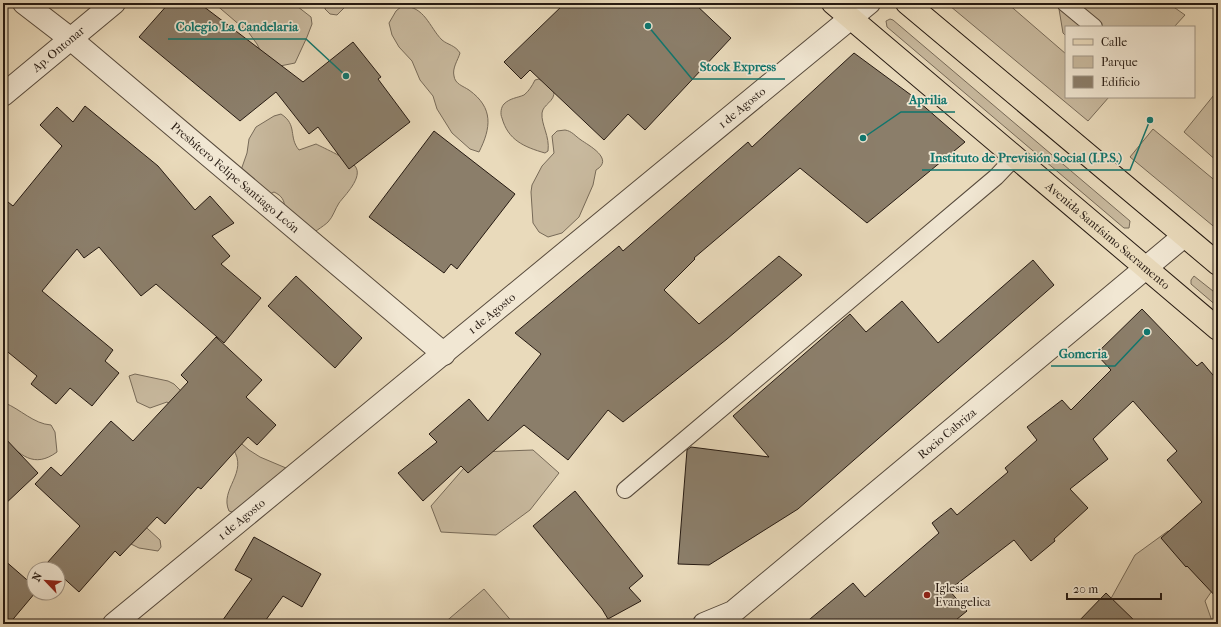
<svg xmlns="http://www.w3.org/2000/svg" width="1221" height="627" font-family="'IM FELL French Canon',serif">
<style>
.green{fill:#c8b99e;stroke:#776a58}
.building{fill:#8b7e6a;stroke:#261a12}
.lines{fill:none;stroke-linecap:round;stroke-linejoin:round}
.lane-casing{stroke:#574a3c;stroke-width:18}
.street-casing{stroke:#574a3c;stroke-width:24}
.primary-casing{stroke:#261a12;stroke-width:24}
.lane{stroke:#f1e7d3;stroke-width:16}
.street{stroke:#f1e7d3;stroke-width:22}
.primary{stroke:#e9dabb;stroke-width:22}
.poi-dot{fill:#8f2418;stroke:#f1e7d3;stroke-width:1.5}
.labels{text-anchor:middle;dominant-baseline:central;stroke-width:3.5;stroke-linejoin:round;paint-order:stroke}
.street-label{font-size:12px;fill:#261a12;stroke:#f1e7d3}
.poi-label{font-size:12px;fill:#261a12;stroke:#f1e7d3;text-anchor:start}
.leader{fill:none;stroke:#0f766e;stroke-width:1.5}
.callout-dot{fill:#0f766e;stroke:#f1e7d3;stroke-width:1.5}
.callout-label{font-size:13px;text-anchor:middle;font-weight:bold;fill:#0f766e;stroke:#f1e7d3;stroke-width:3.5;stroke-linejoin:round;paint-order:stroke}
</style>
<rect width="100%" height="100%" fill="#e9dabb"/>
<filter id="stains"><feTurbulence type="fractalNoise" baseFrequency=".005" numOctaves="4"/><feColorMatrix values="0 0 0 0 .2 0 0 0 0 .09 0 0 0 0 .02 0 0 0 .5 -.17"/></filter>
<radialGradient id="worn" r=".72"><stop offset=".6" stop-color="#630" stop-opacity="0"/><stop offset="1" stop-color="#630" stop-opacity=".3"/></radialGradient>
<g class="green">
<polygon points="214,3 293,3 311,17 312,24 307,37 295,63 280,66 263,56 257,44 249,33"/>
<polygon points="325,3 349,3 337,15 330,14 325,9"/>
<polygon points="953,3 1007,3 1066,54 1066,97 1109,97 1088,121 950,6"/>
<polygon points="1058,3 1168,3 1185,15 1174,27 1066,27 1066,36 1063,33"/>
<path d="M402,6C425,6 429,27 442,40C448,45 455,45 460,53C458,60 452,68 454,76C455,84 463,86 469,90C494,108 491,128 479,152L470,149L452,133L437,109L433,96L420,80L412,61L399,47L392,35L389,23L396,11Z"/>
<polygon points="890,19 893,20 1130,221 1129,228 1124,228 887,27 886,21"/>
<path d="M539,79L547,84L554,91C555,102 543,104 542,113C541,125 550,136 548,151L545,153C524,147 508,140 502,118C500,114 501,107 504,104C510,98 517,98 524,95C529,91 532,86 535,80Z"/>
<polygon points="1218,90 1218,162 1184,132"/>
<path d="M281,114C298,125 288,137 299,150L316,144C324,148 350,160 355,166C364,177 344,196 339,203C335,209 333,217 328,222C324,226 311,234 306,238C300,233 293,228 289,222C280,211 291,200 274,192L268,195L240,173L247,153L249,139L256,127L274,116Z"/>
<polygon points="1153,129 1218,183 1218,230 1130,157"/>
<path d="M565,130C572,131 575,136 581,140C588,145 615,159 596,170L593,185L579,217L562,233L548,237L539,232L533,223L531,192L532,185L542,166L554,153L552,136L557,131Z"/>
<polygon points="1194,276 1218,295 1218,307 1191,284 1191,280"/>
<path d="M135,374L168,381L174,384L189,399L249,450L260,457L286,468L289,473L235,513L229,511C219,489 249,473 233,449L167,402L150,408L137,402L129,376Z"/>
<path d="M5,403C20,409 34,424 51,425L55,432L57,452C34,469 20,455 3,438V404Z"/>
<polygon points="533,450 559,473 530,510 496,535 441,532 431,506 478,452"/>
<polygon points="137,519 160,540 161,547 158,551 139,548 127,542"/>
<polygon points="1168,531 1193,540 1218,582 1205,601 1213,624 1100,624 1098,622 1135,555"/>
<polygon points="484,589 514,624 443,624"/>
</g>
<g class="building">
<polygon points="169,3 199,3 303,82 353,42 381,77 378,79 410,122 349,169 318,127 309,134 276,92 240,121 139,37"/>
<polygon points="565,3 694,3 731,38 645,130 628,114 604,140 530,70 521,79 504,62"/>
<polygon points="854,53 911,95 965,142 867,223 800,168 694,258 695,259 664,290 699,324 779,256 802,275 727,339 623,422 608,410 568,460 524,425 468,473 461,466 423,501 398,473 437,442 429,434 469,399 488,421 541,354 515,333 619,246 623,251 748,142 752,147"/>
<polygon points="85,106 158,166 195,210 210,196 234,223 212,236 230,256 221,264 261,298 224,343 156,284 141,296 99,247 84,258 77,249 42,291 113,350 105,361 119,373 92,406 70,388 56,404 31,384 37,376 3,348 3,198 13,206 62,146 40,125 57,107 73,122"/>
<polygon points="434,131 515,194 457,269 451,264 444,273 369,217"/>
<polygon points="1033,260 1054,285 798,509 709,565 678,564 687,450 691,447 769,457 733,416 850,314 866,332 902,301 938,343"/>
<polygon points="296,276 362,338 335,368 268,306"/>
<polygon points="1142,309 1197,366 1202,362 1218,381 1218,599 1187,566 1186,567 1161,538 1202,502 1167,460 1177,451 1133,401 1093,439 1108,459 1070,489 1088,508 1054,539 1055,541 1031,561 1014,540 949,590 967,611 951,624 804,624 853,583 865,597 939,533 932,523 951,508 957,515 1008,472 1005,468 1037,440 1027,427 1062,400 1071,410 1111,370 1096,354"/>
<polygon points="216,337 262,380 246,397 276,425 257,445 248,437 201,489 198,487 165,524 157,517 120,556 115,551 79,592 58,573 58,569 54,569 47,563 80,526 35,484 51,467 61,476 111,421 133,441 188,382 181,375"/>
<polygon points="3,436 38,473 3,506"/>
<polygon points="575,491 643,576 629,588 641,601 608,619 602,609 533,526"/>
<polygon points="254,537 321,574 302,607 283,596 263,624 220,624 252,579 235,570"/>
<polygon points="3,559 34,586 35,593 9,624 3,624"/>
<polygon points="1106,593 1138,624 1076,624"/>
</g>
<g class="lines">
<defs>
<g id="lane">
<polyline points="1065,3 1094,27"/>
<polyline points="625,490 996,177 1015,157"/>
</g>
<g id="street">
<path id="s1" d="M24,3L72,40L444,354"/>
<path id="s2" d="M3,95L114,3"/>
<path id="s3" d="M114,624L869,3"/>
<path id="s4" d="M704,624L733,612L1184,236"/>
</g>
<g id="primary">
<path id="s5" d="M833,3L1218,329"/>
<polyline points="907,3 1218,264"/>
</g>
</defs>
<use href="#lane" class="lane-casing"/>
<use href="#street" class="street-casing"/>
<use href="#primary" class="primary-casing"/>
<use href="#lane" class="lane"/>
<use href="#street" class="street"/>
<use href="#primary" class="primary"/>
</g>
<circle class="poi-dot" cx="927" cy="595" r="4"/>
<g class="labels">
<g class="street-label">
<text stroke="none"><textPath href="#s2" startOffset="72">Ap. Ontonar</textPath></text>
<text stroke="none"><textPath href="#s3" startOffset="813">1 de Agosto</textPath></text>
<text stroke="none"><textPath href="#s1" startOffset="274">Presbítero Felipe Santiago León</textPath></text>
<text stroke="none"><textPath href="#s5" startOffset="360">Avenida Santísimo Sacramento</textPath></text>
<text stroke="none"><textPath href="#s3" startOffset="489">1 de Agosto</textPath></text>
<text stroke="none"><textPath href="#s4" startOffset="310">Rocio Cabriza</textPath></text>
<text stroke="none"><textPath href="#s3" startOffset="165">1 de Agosto</textPath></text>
</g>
<g class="poi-label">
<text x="935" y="588">Iglesia<tspan x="935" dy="14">Evangelica</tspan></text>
</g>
</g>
<path class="leader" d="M346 76L306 39H168M648 26L692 79H785M863 138L901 112H955M1150 120L1130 170H922M1147 332L1115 366H1051"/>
<g class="callout-dot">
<circle cx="346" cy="76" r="4"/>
<circle cx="648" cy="26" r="4"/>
<circle cx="863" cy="138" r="4"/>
<circle cx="1150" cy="120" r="4"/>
<circle cx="1147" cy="332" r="4"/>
</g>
<g class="callout-label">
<text x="237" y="31">Colegio La Candelaria</text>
<text x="738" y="71">Stock Express</text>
<text x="928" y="104">Aprilia</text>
<text x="1026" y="162">Instituto de Previsión Social (I.P.S.)</text>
<text x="1083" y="358">Gomeria</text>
</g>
<rect width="1221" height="627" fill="none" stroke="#e9dabb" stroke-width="16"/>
<rect x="4" y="4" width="1213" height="619" fill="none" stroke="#261a12" stroke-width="2"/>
<rect x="8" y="8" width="1205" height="611" fill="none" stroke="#261a12"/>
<rect x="1065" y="26" width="130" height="72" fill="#f1e7d3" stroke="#a09586"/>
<rect x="1073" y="39" width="20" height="6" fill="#e9dabb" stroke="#a09586"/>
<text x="1101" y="46" font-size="12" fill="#261a12">Calle</text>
<rect x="1073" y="56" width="20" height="12" fill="#c8b99e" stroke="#a09586"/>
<text x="1101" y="66" font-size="12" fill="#261a12">Parque</text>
<rect x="1073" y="76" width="20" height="12" fill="#8b7e6a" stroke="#a09586"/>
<text x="1101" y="86" font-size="12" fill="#261a12">Edificio</text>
<g transform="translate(46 581) rotate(295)"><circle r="19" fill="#f1e7d3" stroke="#a09586"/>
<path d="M0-3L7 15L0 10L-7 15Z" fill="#8f2418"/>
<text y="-6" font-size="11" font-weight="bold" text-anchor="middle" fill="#261a12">N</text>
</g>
<path d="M1067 593v6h94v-6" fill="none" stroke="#261a12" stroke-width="2"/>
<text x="1073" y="593" font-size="12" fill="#261a12" stroke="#f1e7d3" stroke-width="3" paint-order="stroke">20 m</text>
<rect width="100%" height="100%" filter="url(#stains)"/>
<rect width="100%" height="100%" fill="url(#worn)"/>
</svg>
